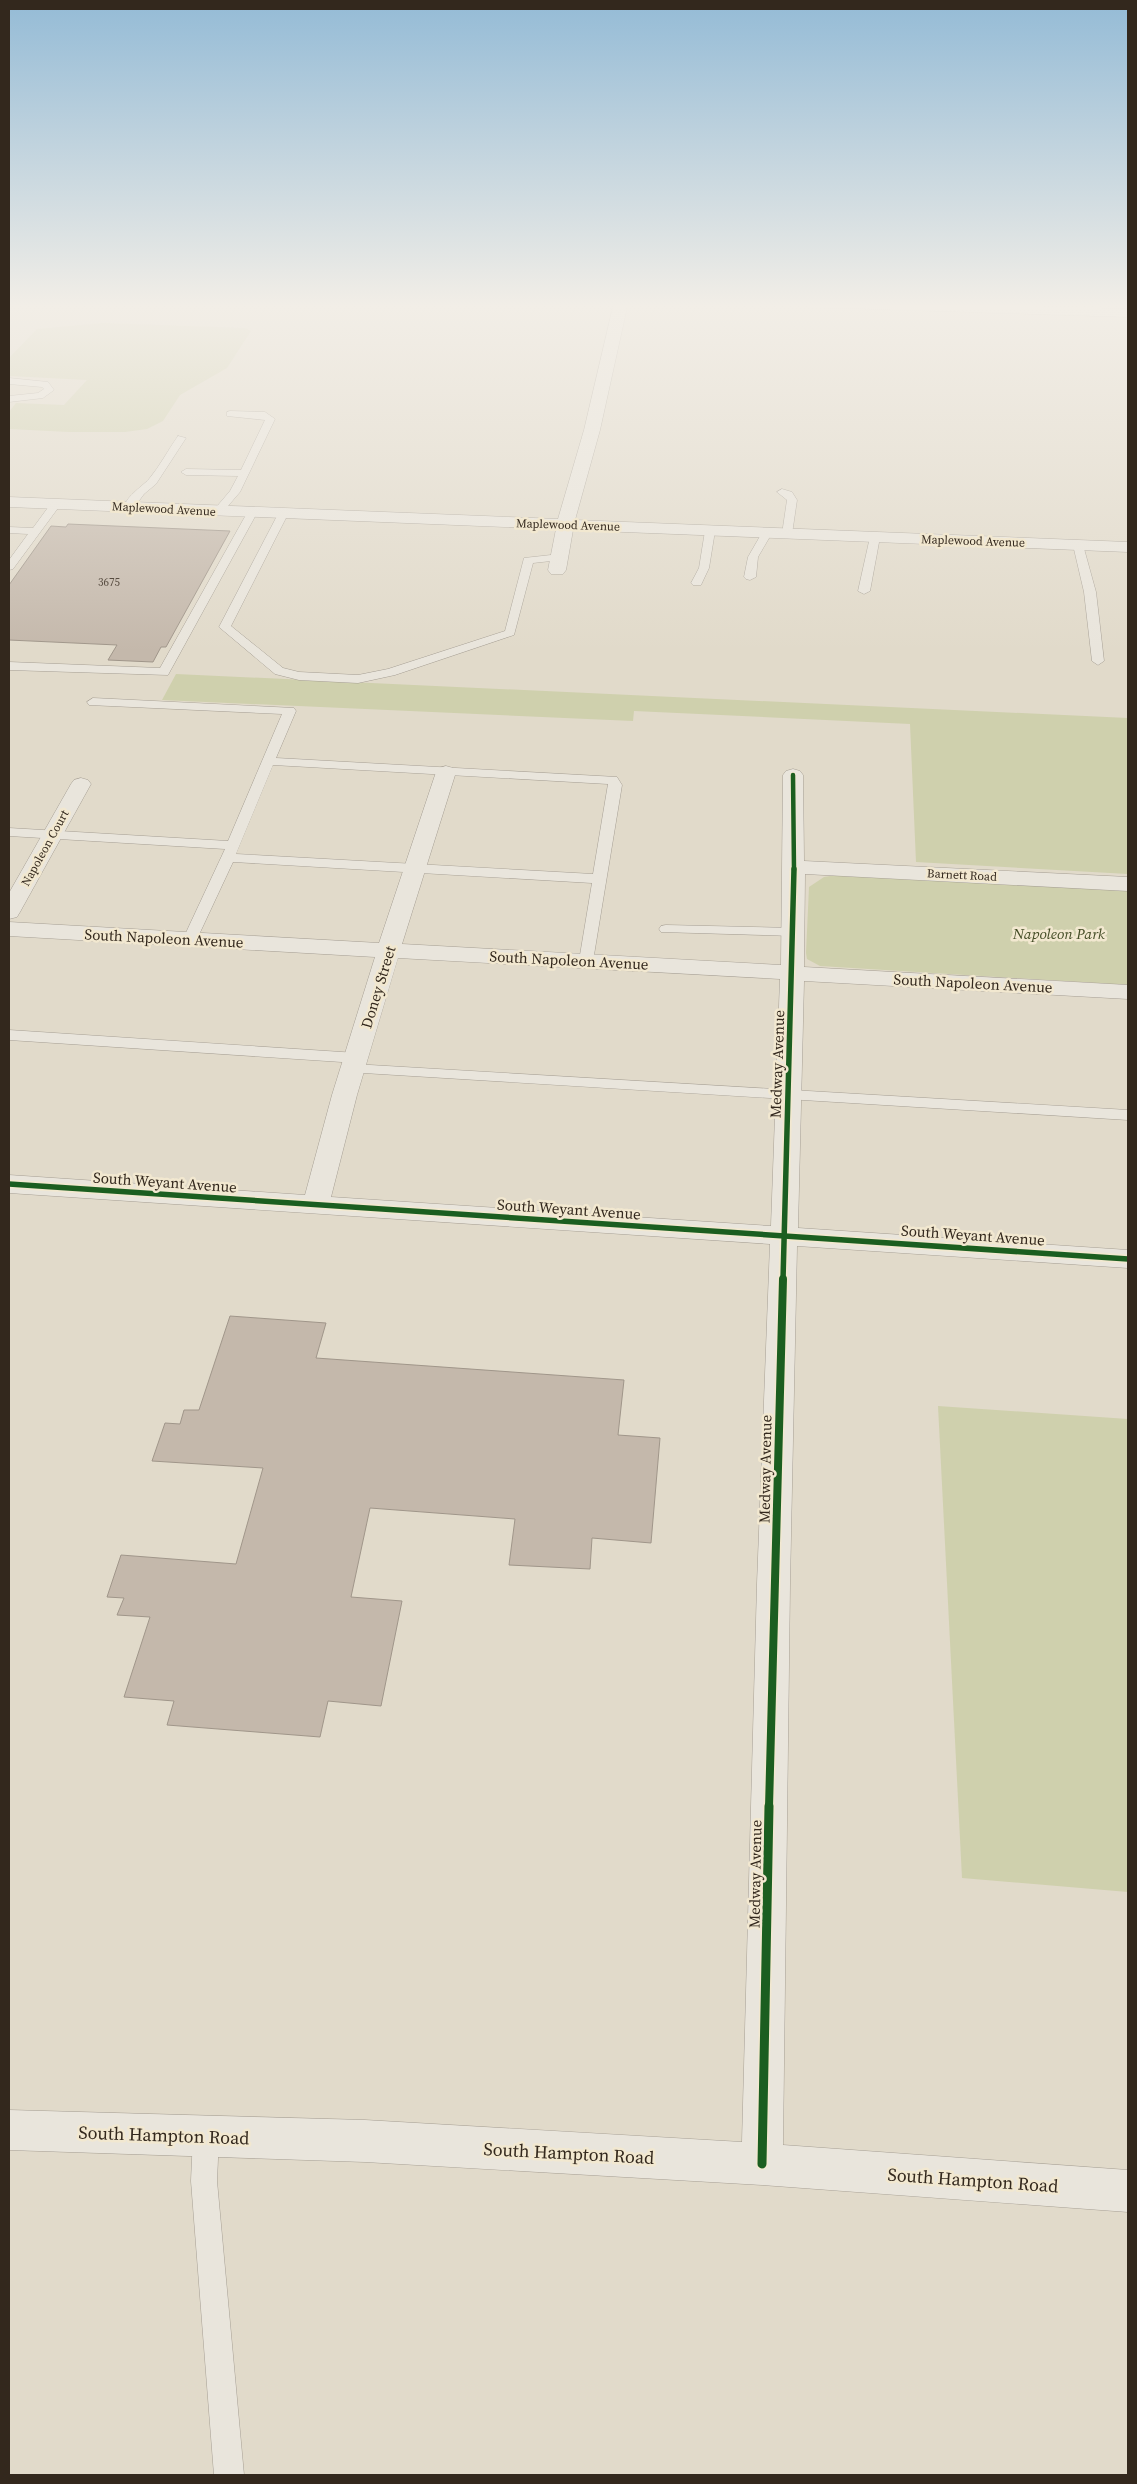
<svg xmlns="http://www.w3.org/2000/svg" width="1137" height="2484" font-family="'Source Serif 4',serif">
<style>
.green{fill:#cfd0ad}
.building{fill:#c4b8ab;stroke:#a0968a}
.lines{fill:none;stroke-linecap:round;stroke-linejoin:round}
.service-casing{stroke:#a69f94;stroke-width:1}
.minor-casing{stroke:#a69f94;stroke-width:1}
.service{fill:#e9e5dc;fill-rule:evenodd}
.minor{fill:#e9e5dc;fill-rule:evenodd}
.cycleway-far3-casing{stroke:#f2e8d0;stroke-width:6}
.cycleway-far2-casing{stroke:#f2e8d0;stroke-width:9}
.cycleway-far1-casing{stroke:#f2e8d0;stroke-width:11}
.cycleway-casing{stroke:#f2e8d0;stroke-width:12}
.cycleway-far3{stroke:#1b5e20;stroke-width:4.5}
.cycleway-far2{stroke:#1b5e20;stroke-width:5.5}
.cycleway-far1{stroke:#1b5e20;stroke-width:8}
.cycleway{stroke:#1b5e20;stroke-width:9}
.labels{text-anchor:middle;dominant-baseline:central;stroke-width:5;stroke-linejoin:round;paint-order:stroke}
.far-number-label{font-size:11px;fill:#574c40}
.far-street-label{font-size:12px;fill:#33281d;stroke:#f2e8d0}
.park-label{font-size:15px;font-style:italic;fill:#444d26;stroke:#f2e8d0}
.street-label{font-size:15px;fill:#33281d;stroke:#f2e8d0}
.near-street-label{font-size:18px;fill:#33281d;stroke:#f2e8d0}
</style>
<rect width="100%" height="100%" fill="#e1daca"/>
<g class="green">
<polygon points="103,323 245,328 251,331 227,368 180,395 163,421 147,429 125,432 69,432 9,429 9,412 16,403 64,405 87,380 9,376 9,358 37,329"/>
<polygon points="176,674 1128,718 1128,874 916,862 910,724 634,711 633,721 162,700"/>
<polygon points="842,874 1128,889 1128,985 820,966 807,959 806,953 809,887 824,877"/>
<polygon points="938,1406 1128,1419 1128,1892 962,1878"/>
</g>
<g class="building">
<polygon points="68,524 230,531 166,647 161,647 153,662 108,660 117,645 9,640 9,585 51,526 66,527"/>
<polygon points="230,1316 326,1323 316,1358 624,1380 618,1435 660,1438 651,1543 592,1538 590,1569 509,1565 515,1519 370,1508 351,1597 402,1601 381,1706 328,1701 320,1737 167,1725 174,1701 124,1697 150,1617 117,1615 124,1598 107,1597 121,1555 236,1564 263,1468 152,1461 165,1423 180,1424 184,1410 199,1410"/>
</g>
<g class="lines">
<defs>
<g id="service">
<polygon points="9,378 48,382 54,390 43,398 9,402 9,396 38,393 44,389 42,387 9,384"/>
<polygon points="230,411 265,412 275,419 240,492 222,513 218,514 213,511 230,491 238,476 186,475 181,472 186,469 241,470 265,420 227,416 227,412"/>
<path d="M178,436L186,438L156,484L144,494L133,509H125C123,498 142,487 149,479C160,466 168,450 178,436Z"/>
<polygon points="782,489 792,492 797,500 792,534 787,537 782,534 787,500 777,492"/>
<polygon points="56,501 61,504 13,569 9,570 9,560 28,534 9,533 9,527 33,528 52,502"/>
<polygon points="252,510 257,513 168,675 9,670 9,662 160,668 247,513"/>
<polygon points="283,511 288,514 231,626 283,668 299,672 358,675 388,669 505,631 524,558 560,554 565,557 560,560 533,563 514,635 395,675 358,683 299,680 275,674 219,627 278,514"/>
<polygon points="710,528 715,531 709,568 701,585 693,585 691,583 699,568 705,531"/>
<polygon points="767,530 772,533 758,557 756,577 750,580 746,579 744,577 748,557 763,531"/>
<polygon points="875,534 880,537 870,591 864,594 858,591 870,537"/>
<polygon points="1078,542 1083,545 1096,592 1104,661 1098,665 1092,661 1084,592 1073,545"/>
<path d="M93,698L294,708L296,711L276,758L617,777L622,785L593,961L586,965L579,961L592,883L233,862L197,939L195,942H185L183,939L225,849L9,836V828L228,841L282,714L89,705L87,702ZM273,765L608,784L593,874L236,854Z"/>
<polygon points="666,925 794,928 801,932 794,936 661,932 659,929 661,926"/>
<polygon points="9,1030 357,1053 365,1058 357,1063 9,1040"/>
<polygon points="353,1064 1128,1110 1128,1120 347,1072 345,1069"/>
<polygon points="206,2123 215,2127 219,2136 217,2181 244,2475 214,2475 191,2181 193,2136 197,2127"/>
</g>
<g id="minor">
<polygon points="614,303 628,303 600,430 575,520 1128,542 1128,552 573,530 566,570 563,574 551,574 548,570 556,529 9,507 9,497 558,519 584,430"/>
<polygon points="801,303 937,303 1128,309 1128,317 808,307"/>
<path d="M446,766L453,768L456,772L402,944L781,965L783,775L786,771L793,769L800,771L803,775L804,861L1128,877V891L805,874L804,967L1128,985V999L804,981L798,1228L1128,1250V1268L797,1246L790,1584L783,2145L1128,2170V2212L762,2185L365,2162L9,2150V2110L365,2120L742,2142L757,1584L770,1244L9,1193V1175L305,1195L332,1095L375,957L9,936V922L379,943L436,772L439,768ZM398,958L780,979L771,1226L331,1197L357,1095Z"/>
<polygon points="81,778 88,780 91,784 20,912 17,917 9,919 9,893 71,784 74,780"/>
</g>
</defs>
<use href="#service" class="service-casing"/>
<use href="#minor" class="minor-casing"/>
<use href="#service" class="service"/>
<use href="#minor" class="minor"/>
<defs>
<polyline id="cycleway-far3" points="793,775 794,870"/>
<g id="cycleway-far2">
<polyline points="9,1184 1128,1259"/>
<polyline points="783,1280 794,869"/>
</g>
<polyline id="cycleway-far1" points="769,1807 783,1279"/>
<polyline id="cycleway" points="762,2164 769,1806"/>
</defs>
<use href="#cycleway-far3" class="cycleway-far3-casing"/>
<use href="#cycleway-far2" class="cycleway-far2-casing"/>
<use href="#cycleway-far1" class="cycleway-far1-casing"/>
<use href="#cycleway" class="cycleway-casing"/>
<use href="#cycleway-far3" class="cycleway-far3"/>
<use href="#cycleway-far2" class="cycleway-far2"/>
<use href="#cycleway-far1" class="cycleway-far1"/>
<use href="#cycleway" class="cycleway"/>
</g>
<linearGradient id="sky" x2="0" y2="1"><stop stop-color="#94bbd6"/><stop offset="0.47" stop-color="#f2eee7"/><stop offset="1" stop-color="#f2eee7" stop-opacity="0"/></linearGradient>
<rect width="1137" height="651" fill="url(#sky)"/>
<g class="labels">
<g class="far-number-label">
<text x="109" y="582">3675</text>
</g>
<g class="far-street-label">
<text transform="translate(164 509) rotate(3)">Maplewood Avenue</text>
<text transform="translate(568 525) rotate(2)">Maplewood Avenue</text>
<text transform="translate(973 541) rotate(2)">Maplewood Avenue</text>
<text transform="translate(45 848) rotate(-61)">Napoleon Court</text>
<text transform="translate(962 875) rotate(3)">Barnett Road</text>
</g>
<g class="park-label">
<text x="1059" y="933">Napoleon Park</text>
</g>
<g class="street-label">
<text transform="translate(164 938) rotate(3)">South Napoleon Avenue</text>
<text transform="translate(569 960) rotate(3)">South Napoleon Avenue</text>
<text transform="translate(973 983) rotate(3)">South Napoleon Avenue</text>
<text transform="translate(378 987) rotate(-73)">Doney Street</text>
<text transform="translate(777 1064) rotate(-88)">Medway Avenue</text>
<text transform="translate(165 1182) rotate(4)">South Weyant Avenue</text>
<text transform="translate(569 1209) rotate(4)">South Weyant Avenue</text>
<text transform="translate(973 1235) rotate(4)">South Weyant Avenue</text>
<text transform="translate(765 1469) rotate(-89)">Medway Avenue</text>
<text transform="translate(755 1874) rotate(-89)">Medway Avenue</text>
</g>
<g class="near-street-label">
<text transform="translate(164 2135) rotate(2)">South Hampton Road</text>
<text transform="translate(569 2153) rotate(3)">South Hampton Road</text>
<text transform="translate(973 2180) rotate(4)">South Hampton Road</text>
</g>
</g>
<rect width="1137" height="2484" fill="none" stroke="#33281d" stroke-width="20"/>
</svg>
